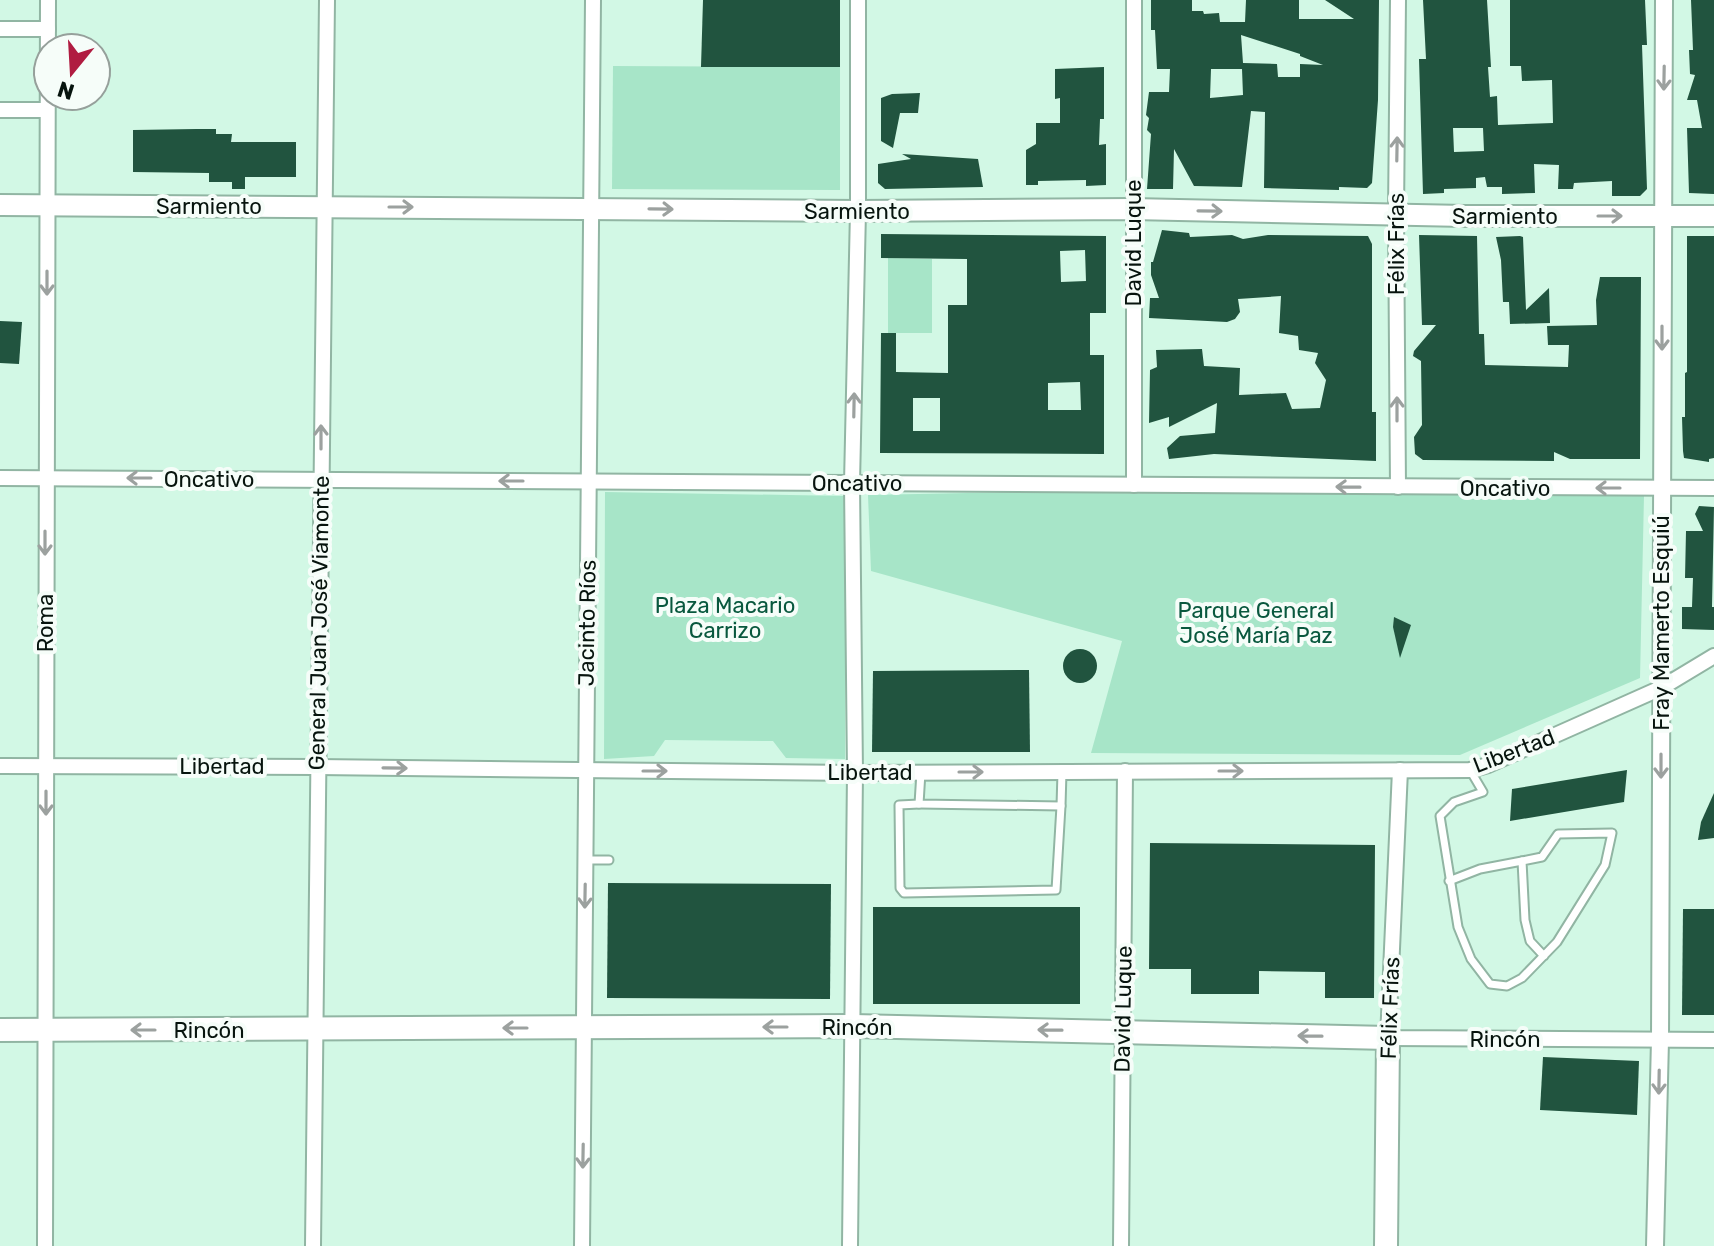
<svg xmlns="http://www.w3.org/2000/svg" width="1714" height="1246" font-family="Rubik,sans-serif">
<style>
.green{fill:#a7e5c8}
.building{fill:#21543f;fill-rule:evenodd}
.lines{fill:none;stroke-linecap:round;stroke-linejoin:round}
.service-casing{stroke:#91b5a3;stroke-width:11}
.minor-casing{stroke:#91b5a3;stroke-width:18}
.tertiary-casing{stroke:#91b5a3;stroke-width:20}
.secondary-casing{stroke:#91b5a3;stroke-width:24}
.primary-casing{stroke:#91b5a3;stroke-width:26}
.service{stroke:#fff;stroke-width:7}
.minor{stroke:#fff;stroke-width:14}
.tertiary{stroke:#fff;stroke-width:16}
.secondary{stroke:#fff;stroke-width:20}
.primary{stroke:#fff;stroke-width:22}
.oneway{stroke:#9ca19f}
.labels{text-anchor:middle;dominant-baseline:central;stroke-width:8;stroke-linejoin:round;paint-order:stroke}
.street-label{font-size:22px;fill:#07140e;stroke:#f6fdf9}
.park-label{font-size:22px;fill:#09583e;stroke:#f6fdf9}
</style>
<rect width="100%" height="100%" fill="#d2f8e5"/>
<g class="green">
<polygon points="613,66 840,67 840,190 612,189"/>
<polygon points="888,258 932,259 932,333 888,333"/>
<polygon points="1122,490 1644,496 1640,678 1460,755 1091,753 1122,641 871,571 868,495"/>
<polygon points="605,492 845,496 845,759 786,758 773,741 665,740 654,756 604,759"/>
</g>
<g class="building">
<polygon points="703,0 840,0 840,67 701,67"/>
<path d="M1151,0H1192V11H1203L1204,14L1219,13L1220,22H1245L1246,0H1299V19H1354L1325,0H1379L1378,100L1372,183L1367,188L1339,187V190L1264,188L1265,112L1251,111L1242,187L1194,186L1174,149L1173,189H1147L1151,134L1147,130L1149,118L1146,115L1149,92H1169L1170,69H1157L1155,30H1151ZM1241,35L1300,54V56L1323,65L1300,64V77H1278L1277,64L1243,63ZM1211,69H1242L1243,95L1210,98Z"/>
<path d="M1423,0H1487L1491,67H1488L1490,97L1497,96L1498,125L1553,123L1552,80L1522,81L1521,66H1510V0H1645L1647,45H1642L1647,189L1640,196H1612V181L1574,183L1573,189H1558L1559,165L1534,164L1535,193L1502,194V187H1487L1485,177L1476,178V188L1444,189V193L1423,194L1419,59H1426ZM1453,128H1483L1484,151L1454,152Z"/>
<polygon points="1691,0 1714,0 1714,194 1689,193 1687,128 1702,128 1697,100 1687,100 1695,75 1690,74 1689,50 1693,50"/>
<polygon points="1104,67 1104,119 1100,119 1099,145 1106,144 1106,185 1086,186 1086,180 1038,181 1038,185 1026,185 1026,150 1036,144 1036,123 1060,123 1060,98 1055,99 1055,69"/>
<polygon points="920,93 918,113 900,113 893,148 881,141 881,98 892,94"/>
<polygon points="196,129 216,129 216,134 232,134 231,142 296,142 296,177 245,177 245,189 232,189 232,182 209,182 209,173 133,172 133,130"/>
<polygon points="902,154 978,159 983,187 885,189 878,183 878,164 911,159"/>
<polygon points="1162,230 1189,233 1190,237 1232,235 1243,239 1268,235 1368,236 1372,244 1372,412 1376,412 1376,461 1214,454 1169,459 1167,448 1180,436 1215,433 1217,403 1169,427 1169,417 1149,423 1150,370 1157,367 1156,350 1202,349 1204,366 1240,368 1239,395 1286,393 1292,409 1320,408 1326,380 1315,363 1318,353 1299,350 1298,336 1279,333 1281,296 1238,299 1240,312 1235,319 1227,322 1149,318 1150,298 1159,298 1151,275 1151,262 1153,262"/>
<path d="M881,234L1106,236V313H1090V355H1104V454L880,453L881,333H896V372L948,373V305H967V259L881,258ZM1085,250L1086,281L1061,282L1060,251ZM1080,382L1081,410H1048V383ZM913,398H940V431H913Z"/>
<polygon points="1419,235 1477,236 1479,334 1484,334 1485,365 1568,367 1569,345 1548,345 1547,326 1597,325 1596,300 1600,277 1641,277 1640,459 1570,459 1554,452 1554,461 1423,460 1415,454 1414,437 1422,425 1421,361 1413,356 1414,351 1436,325 1422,325"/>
<polygon points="1520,236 1523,237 1526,310 1549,288 1550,323 1510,324 1509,302 1503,302 1501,260 1496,237"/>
<polygon points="1687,236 1714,236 1714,458 1709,459 1709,462 1684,458 1683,451 1682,417 1685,417 1685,373 1687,372"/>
<polygon points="0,321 22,322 19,364 0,363"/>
<polygon points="1699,506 1714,507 1712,607 1714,607 1714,630 1682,629 1682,607 1692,607 1693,578 1685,578 1686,531 1703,531 1695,514"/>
<polygon points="1394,617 1411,625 1400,658 1393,627"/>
<circle cx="1080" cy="666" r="17"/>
<polygon points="1029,670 1030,752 872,752 873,671"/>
<polygon points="1627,770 1624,802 1510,821 1512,789"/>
<polygon points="1714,793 1714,838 1698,840 1701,822"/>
<polygon points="1150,843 1375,845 1374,998 1325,998 1325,972 1259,971 1259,994 1191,994 1191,969 1149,969"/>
<polygon points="608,883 831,884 830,999 607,998"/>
<rect x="873" y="907" width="207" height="97"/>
<polygon points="1683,909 1714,909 1714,1015 1682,1015"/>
<polygon points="1543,1057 1639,1061 1637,1115 1540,1110"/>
</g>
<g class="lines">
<defs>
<g id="service">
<polyline points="1470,770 1483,792 1454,802 1440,816 1458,927 1471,959 1490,984 1507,986 1522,978 1557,942 1605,865 1612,833 1558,834 1542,857 1522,861 1525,920 1530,941 1544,956"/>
<polyline points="921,772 919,804 1061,806 1062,772"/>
<polyline points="919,804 899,805 900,888 904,893 1056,890 1061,806"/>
<polyline points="586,860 609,860"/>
<polyline points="1449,881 1480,869 1522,861"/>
</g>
<g id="minor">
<polyline points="0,29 48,29"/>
<polyline points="0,110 47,110"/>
<polyline points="0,478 1714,488"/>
<polyline points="1134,485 1134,0"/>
<polyline points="1398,487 1396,215 1398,0"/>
<polyline points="0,766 317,767 855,773 1470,770 1488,765 1661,688 1714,656"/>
<polyline points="1400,770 1388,1038 1714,1040"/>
<polyline points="45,1246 48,0"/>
<polyline points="313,1246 327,0"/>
<polyline points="582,1246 593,0"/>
<polyline points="850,1246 855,773 852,483 858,211 858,0"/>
<polyline points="1121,1246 1125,771"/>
</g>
<polyline id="tertiary" points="1655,1246 1660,1040 1664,0"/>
<polyline id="secondary" points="0,205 858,211 1132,209 1465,216 1714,216"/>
<polyline id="primary" points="0,1030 853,1026 1388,1038 1386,1246"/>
</defs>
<use href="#service" class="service-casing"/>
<use href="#minor" class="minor-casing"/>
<use href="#tertiary" class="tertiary-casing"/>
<use href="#secondary" class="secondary-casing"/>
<use href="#primary" class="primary-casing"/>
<use href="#service" class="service"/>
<use href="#minor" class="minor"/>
<use href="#tertiary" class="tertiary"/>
<use href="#secondary" class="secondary"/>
<use href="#primary" class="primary"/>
</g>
<defs><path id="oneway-shaft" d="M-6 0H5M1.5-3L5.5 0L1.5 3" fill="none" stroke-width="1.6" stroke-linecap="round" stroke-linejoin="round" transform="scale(2)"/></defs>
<g class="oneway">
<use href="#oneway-shaft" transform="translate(1664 78) rotate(91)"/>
<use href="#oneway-shaft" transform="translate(1397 149) rotate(-89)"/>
<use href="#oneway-shaft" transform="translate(401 207)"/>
<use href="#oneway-shaft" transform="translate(661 209) rotate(1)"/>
<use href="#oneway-shaft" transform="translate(1210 211) rotate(1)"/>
<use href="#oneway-shaft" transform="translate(1610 216)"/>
<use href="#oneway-shaft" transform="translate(47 283) rotate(90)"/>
<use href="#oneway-shaft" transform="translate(1662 338) rotate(90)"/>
<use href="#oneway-shaft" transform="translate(854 405) rotate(-89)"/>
<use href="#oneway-shaft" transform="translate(1397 409) rotate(-90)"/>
<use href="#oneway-shaft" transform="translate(321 437) rotate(-90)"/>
<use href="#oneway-shaft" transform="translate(139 478) rotate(-180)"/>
<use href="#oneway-shaft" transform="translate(511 481) rotate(-180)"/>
<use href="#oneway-shaft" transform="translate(1348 487) rotate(-179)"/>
<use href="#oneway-shaft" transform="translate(1608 488) rotate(-180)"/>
<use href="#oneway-shaft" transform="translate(45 543) rotate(90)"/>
<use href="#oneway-shaft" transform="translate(1661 766) rotate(90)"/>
<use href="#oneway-shaft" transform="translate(395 768) rotate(1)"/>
<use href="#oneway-shaft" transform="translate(655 771)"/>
<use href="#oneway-shaft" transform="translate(1231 771)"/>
<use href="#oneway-shaft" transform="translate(971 772)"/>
<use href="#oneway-shaft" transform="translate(46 803) rotate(90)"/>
<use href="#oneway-shaft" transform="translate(585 896) rotate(91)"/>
<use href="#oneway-shaft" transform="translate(775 1027) rotate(180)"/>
<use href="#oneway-shaft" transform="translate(515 1028) rotate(180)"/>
<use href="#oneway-shaft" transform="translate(143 1030) rotate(180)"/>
<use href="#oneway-shaft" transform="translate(1050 1030) rotate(-179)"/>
<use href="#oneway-shaft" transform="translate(1310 1036) rotate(-179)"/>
<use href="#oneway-shaft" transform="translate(1659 1082) rotate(91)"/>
<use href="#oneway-shaft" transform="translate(583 1156) rotate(91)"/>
</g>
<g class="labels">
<g class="street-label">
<text x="209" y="206">Sarmiento</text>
<text x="857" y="211">Sarmiento</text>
<text x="1505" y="216">Sarmiento</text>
<text transform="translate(1133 243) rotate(-90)">David Luque</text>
<text transform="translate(1396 244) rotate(-90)">Félix Frías</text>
<text x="209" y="479">Oncativo</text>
<text x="857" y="483">Oncativo</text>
<text x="1505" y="488">Oncativo</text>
<text transform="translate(45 623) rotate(-90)">Roma</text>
<text transform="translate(319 623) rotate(-89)">General Juan José Viamonte</text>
<text transform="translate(587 623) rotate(-89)">Jacinto Ríos</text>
<text transform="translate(1661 623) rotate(-90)">Fray Mamerto Esquiú</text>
<text transform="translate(1514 751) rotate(-21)">Libertad</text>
<text x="222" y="766">Libertad</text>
<text x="870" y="772">Libertad</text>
<text transform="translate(1390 1008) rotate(-88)">Félix Frías</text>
<text transform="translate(1123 1009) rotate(-89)">David Luque</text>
<text x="857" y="1027">Rincón</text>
<text x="209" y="1030">Rincón</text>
<text x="1505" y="1039">Rincón</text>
</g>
<g class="park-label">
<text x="725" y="605">Plaza Macario<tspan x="725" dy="25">Carrizo</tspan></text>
<text x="1256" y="610">Parque General<tspan x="1256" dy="25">José María Paz</tspan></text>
</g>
</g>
<g transform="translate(72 72) rotate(198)"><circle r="38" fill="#f6fdf9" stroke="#96a09b" stroke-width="2"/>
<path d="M0-6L14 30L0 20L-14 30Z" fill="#b01c41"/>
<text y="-12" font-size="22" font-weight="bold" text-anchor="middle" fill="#07140e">N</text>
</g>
</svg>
